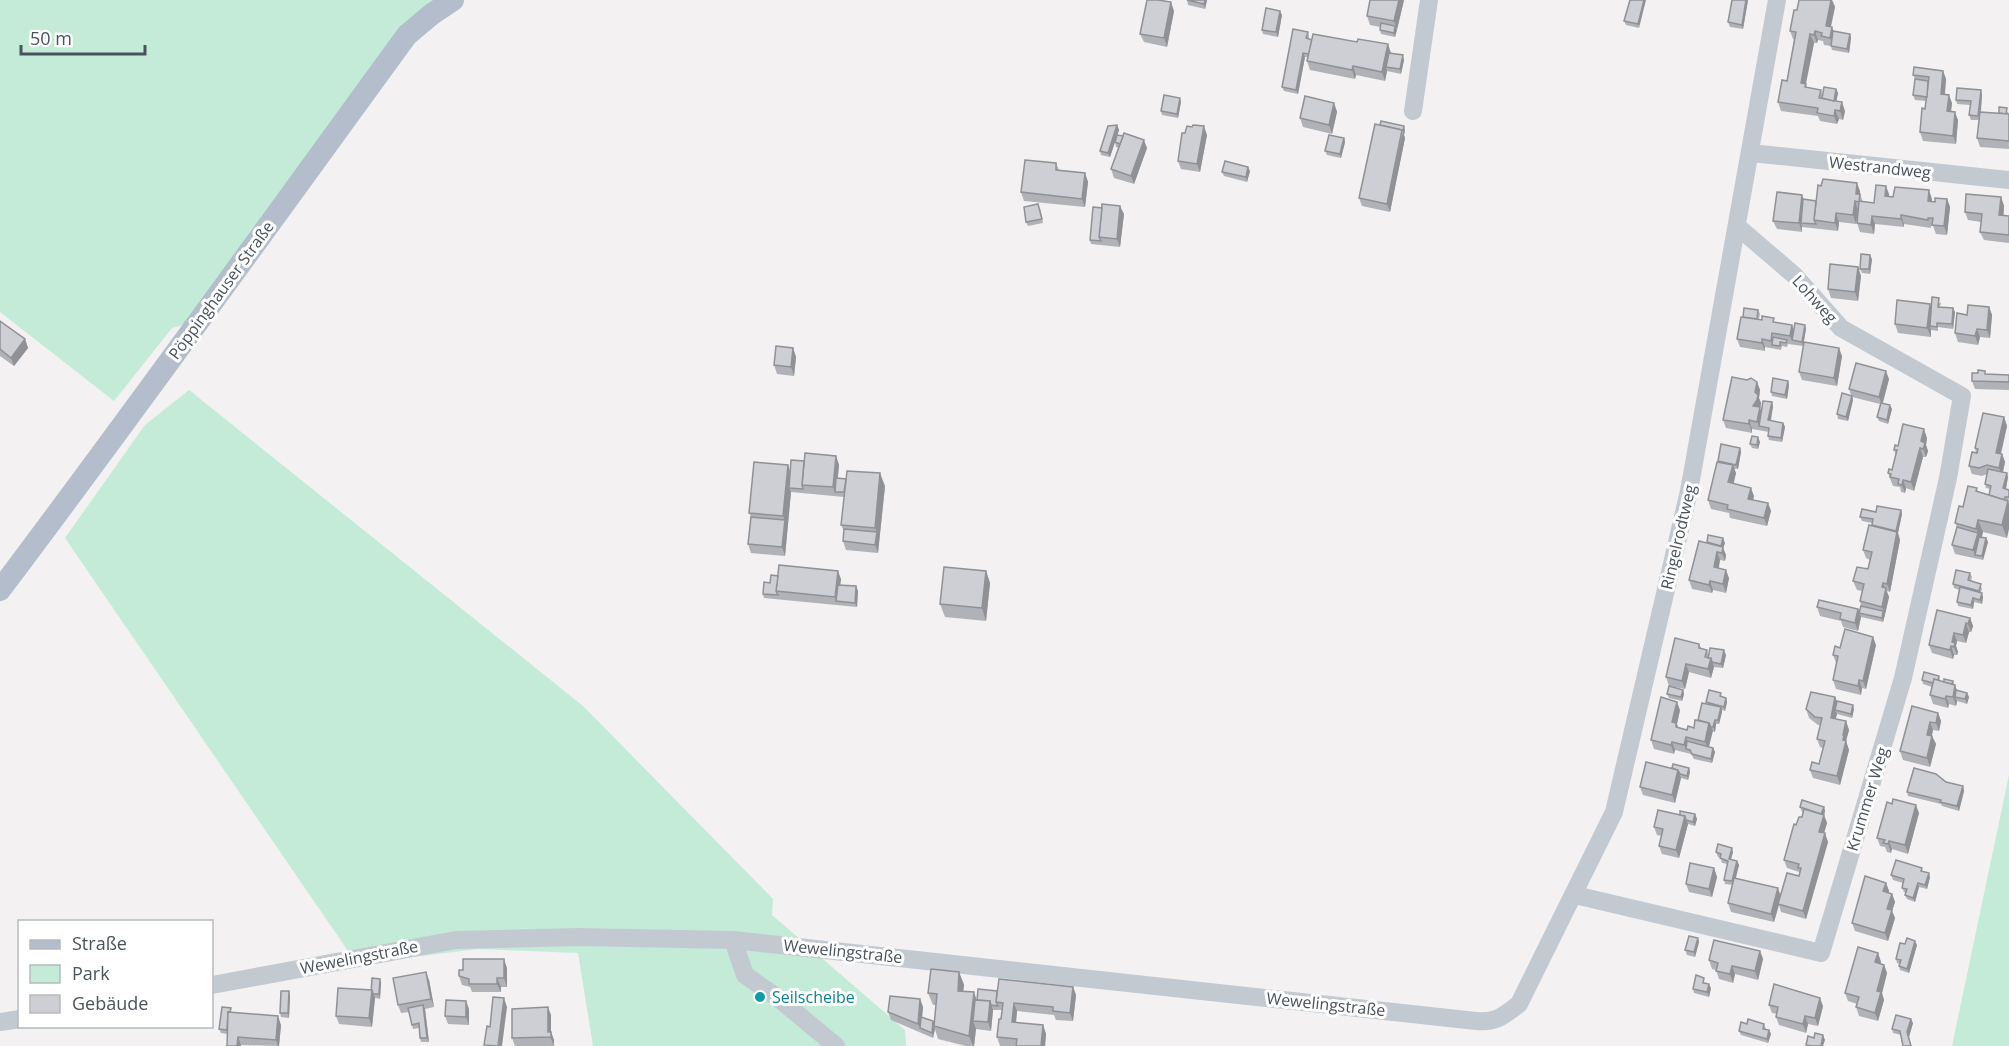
<svg xmlns="http://www.w3.org/2000/svg" width="2009" height="1046" font-family="'Open Sans',sans-serif">
<style>
.green{fill:#c4ebd8}
.lines{fill:none;stroke-linecap:round;stroke-linejoin:round}
.minor{stroke:#c3c9d1;stroke-width:18}
.major{stroke:#b3bdcc;stroke-width:22}
.wall{fill:#b1b2b7}
.shaded-wall{fill:#909195}
.building{fill:#cecfd5;stroke:#909195;stroke-width:1.5}
.culture-dot{fill:#0f9aa8;stroke:#fff;stroke-width:2}
.labels{text-anchor:middle;dominant-baseline:central;stroke-width:6;stroke-linejoin:round;paint-order:stroke}
.street-label{font-size:16px;fill:#4a525c;stroke:#fff}
.culture-label{font-size:16px;fill:#0d838f;stroke:#fff;text-anchor:start}
</style>
<rect width="100%" height="100%" fill="#f3f1f1"/>
<g class="green">
<polygon points="0,0 439,0 183,325 172,328 114,401 0,312"/>
<polygon points="189,390 583,706 773,899 772,915 905,1030 906,1046 593,1046 578,953 478,949 357,964 65,538 145,425"/>
<polygon points="2009,775 2009,1046 1952,1046"/>
</g>
<g class="lines">
<g class="minor">
<polyline points="1413,111 1429,0"/>
<polyline points="1751,153 2009,180"/>
<polyline points="1575,895 1821,953 1903,678 1948,478 1962,396 1841,328 1794,275 1738,227"/>
<polyline points="733,940 745,975 778,998 836,1046"/>
<path d="M212,985L456,940L578,937L733,940L1476,1021C1496,1023 1503,1016 1519,1004L1614,812L1689,491L1777,0"/>
<polyline points="0,1022 20,1019"/>
</g>
<path class="major" d="M0,590C138,407 272,220 407,35L432,14L453,0"/>
</g>
<g class="wall">
<polygon points="1187,0 1207,0 1205,9 1188,5"/>
<polygon points="1370,0 1404,0 1395,37 1381,34 1380,30 1380,27 1370,25 1367,16"/>
<polygon points="1630,0 1639,28 1626,25 1624,21"/>
<polygon points="1748,0 1743,29 1730,27 1728,22"/>
<polygon points="1799,0 1832,0 1835,7 1831,27 1832,27 1833,31 1850,34 1851,38 1849,53 1832,50 1831,46 1824,45 1823,41 1818,40 1817,43 1814,43 1806,84 1807,88 1821,90 1822,95 1836,89 1838,93 1836,101 1845,111 1843,120 1839,119 1837,124 1820,121 1818,116 1781,111 1778,102 1787,81 1794,40 1793,39 1790,31 1797,10"/>
<polygon points="1174,11 1167,47 1144,42 1140,34"/>
<polygon points="1282,15 1278,37 1263,34 1262,30"/>
<polygon points="1308,32 1309,36 1309,39 1391,53 1404,60 1401,74 1387,71 1385,81 1356,75 1355,79 1310,70 1307,61 1308,57 1305,57 1298,94 1284,91 1282,87"/>
<polygon points="1943,71 1946,79 1945,94 1952,103 1951,111 1958,120 1956,144 1923,141 1920,132 1926,101 1915,100 1913,95 1915,79 1913,75"/>
<polygon points="1982,94 1981,112 1999,113 2008,112 2009,149 1980,147 1977,138 1979,120 1971,120 1969,115 1970,105 1957,104 1956,100"/>
<polygon points="1181,102 1178,118 1162,115 1161,111"/>
<polygon points="1334,103 1337,112 1332,134 1303,127 1300,118"/>
<polygon points="1117,125 1119,130 1110,157 1101,155 1100,151"/>
<polygon points="1192,127 1207,135 1200,172 1181,169 1178,161 1185,133"/>
<polygon points="1405,130 1404,135 1405,138 1390,212 1362,206 1359,198"/>
<polygon points="1344,138 1345,142 1341,158 1327,155 1325,151"/>
<polygon points="1115,142 1147,148 1134,184 1114,178 1111,169 1119,148 1116,147"/>
<polygon points="1056,163 1059,170 1085,173 1088,182 1085,207 1024,201 1021,192"/>
<polygon points="1250,171 1247,182 1224,176 1222,172"/>
<polygon points="1860,191 1860,194 1863,202 1874,203 1889,194 1889,196 1932,199 1931,202 1935,202 1947,199 1950,207 1947,235 1936,234 1933,226 1931,226 1931,228 1904,224 1904,227 1875,224 1874,234 1860,232 1857,223 1858,210 1856,224 1839,222 1838,231 1802,227 1802,232 1777,229 1773,221 1804,199 1816,201"/>
<polygon points="2001,197 2004,206 2003,216 2009,216 2009,243 1984,240 1980,232 1981,222 1968,220 1965,212"/>
<polygon points="1040,208 1043,223 1028,226 1026,222"/>
<polygon points="1124,214 1120,247 1091,244 1090,240"/>
<polygon points="1872,259 1870,274 1862,273 1860,269"/>
<polygon points="1858,267 1861,276 1858,301 1831,298 1828,289"/>
<polygon points="1941,302 1940,307 1955,312 1953,329 1938,327 1938,331 1931,330 1931,337 1898,333 1895,324 1930,304 1931,308"/>
<polygon points="1989,307 1992,315 1990,338 1980,337 1978,345 1958,342 1955,333 1967,315"/>
<polygon points="1758,310 1760,314 1759,319 1776,322 1794,329 1806,329 1803,346 1788,344 1787,347 1782,346 1781,350 1765,347 1765,351 1740,347 1737,339 1743,317"/>
<polygon points="0,321 25,339 28,348 14,366 0,356"/>
<polygon points="793,348 796,357 794,376 777,374 774,365"/>
<polygon points="1842,356 1837,386 1802,380 1799,372"/>
<polygon points="1986,374 2009,375 2009,390 1975,389 1972,381"/>
<polygon points="1889,379 1883,403 1892,409 1888,424 1879,421 1877,417 1880,404 1852,397 1853,400 1848,421 1838,419 1837,414 1851,395 1849,389"/>
<polygon points="1788,381 1789,385 1787,399 1772,396 1771,392"/>
<polygon points="1757,382 1760,390 1759,398 1761,403 1760,408 1761,411 1772,402 1773,406 1771,421 1783,423 1785,427 1782,442 1769,440 1768,436 1769,432 1752,429 1752,433 1726,428 1723,420"/>
<polygon points="2004,417 2007,426 2001,454 2002,454 2005,462 2003,472 2008,477 2006,489 2009,490 2007,538 1983,532 1982,537 1986,538 1988,542 1983,560 1955,554 1952,545 1957,527 1955,523 1963,507 1978,492 1989,495 1990,489 1986,488 1985,484 1987,474 1982,476 1972,474 1969,466 1976,453 1975,448"/>
<polygon points="1927,438 1926,445 1928,451 1926,457 1923,457 1914,491 1906,488 1905,493 1901,492 1900,487 1893,486 1888,473 1892,470 1896,455 1894,450"/>
<polygon points="1760,442 1758,449 1752,448 1750,444"/>
<polygon points="1740,448 1741,452 1738,469 1734,469 1736,473 1733,483 1754,496 1753,500 1768,503 1771,511 1767,526 1730,518 1729,513 1711,509 1708,500"/>
<polygon points="836,456 839,465 838,478 885,486 878,553 846,550 843,541 844,531 841,525 844,497 791,492 785,556 751,553 748,544 751,517 749,513 790,473 804,461"/>
<polygon points="1901,510 1902,514 1898,533 1900,540 1890,592 1887,591 1889,597 1883,622 1861,617 1858,631 1843,627 1841,621 1820,616 1817,607 1858,609 1859,612 1861,606 1860,601 1862,591 1857,590 1853,581 1868,569 1870,560 1866,558 1863,550 1872,523 1862,521 1860,517 1876,512"/>
<polygon points="1707,543 1725,543 1723,548 1726,555 1725,561 1720,560 1719,568 1729,578 1726,593 1713,590 1712,593 1692,589 1689,580"/>
<polygon points="986,571 990,583 986,621 945,617 940,604"/>
<polygon points="1970,573 1972,577 1971,581 1982,588 1981,593 1983,597 1982,604 1974,602 1973,609 1958,606 1957,602 1959,590 1954,588 1953,584"/>
<polygon points="841,579 840,585 856,586 858,591 857,607 764,598 763,594 770,583"/>
<polygon points="1970,618 1973,626 1971,632 1969,632 1966,643 1957,641 1956,646 1958,652 1957,655 1954,655 1953,659 1932,653 1929,645"/>
<polygon points="1699,644 1701,648 1707,650 1708,654 1726,655 1723,668 1714,667 1711,678 1689,672 1685,689 1669,686 1666,677"/>
<polygon points="1876,645 1866,689 1862,688 1861,695 1836,689 1833,680 1836,663 1833,655 1840,648"/>
<polygon points="1939,676 1940,681 1944,682 1953,681 1957,691 1967,693 1969,697 1967,704 1957,701 1956,706 1949,704 1948,708 1933,704 1930,695 1932,687 1923,684 1922,680"/>
<polygon points="1683,690 1684,694 1682,701 1669,698 1667,694"/>
<polygon points="1722,697 1726,698 1727,702 1725,711 1722,710 1722,712 1719,724 1716,724 1715,732 1712,731 1709,747 1713,748 1715,752 1712,763 1694,759 1691,754 1675,750 1674,754 1654,749 1651,740 1680,710 1677,724 1678,727 1687,730 1694,728 1706,704 1706,702"/>
<polygon points="1835,697 1837,702 1854,709 1852,718 1837,714 1835,719 1846,721 1849,730 1846,741 1849,750 1840,785 1813,778 1810,770 1819,764 1823,748 1820,747 1817,739 1821,725 1818,725 1809,718 1806,709"/>
<polygon points="1938,713 1941,721 1939,731 1933,730 1932,736 1936,744 1930,767 1903,760 1900,751"/>
<polygon points="1646,762 1690,772 1688,780 1681,778 1675,803 1643,795 1640,787"/>
<polygon points="1946,782 1963,786 1964,791 1959,811 1942,806 1941,804 1908,796 1907,792"/>
<polygon points="1800,807 1824,807 1825,811 1824,815 1827,823 1824,833 1828,842 1806,919 1781,912 1779,905 1774,922 1731,912 1728,903 1733,885 1725,884 1724,880 1728,864 1722,863 1720,857 1718,857 1716,852 1733,852 1731,859 1737,861 1739,865 1735,878 1781,896 1799,876 1800,873 1799,872 1787,868 1784,860 1796,825 1802,817 1804,812 1802,812"/>
<polygon points="1919,813 1908,854 1892,849 1891,853 1887,852 1885,847 1880,846 1877,838"/>
<polygon points="1695,814 1697,819 1695,826 1688,824 1679,858 1662,854 1659,846 1662,836 1657,835 1654,827 1680,815"/>
<polygon points="1714,868 1717,877 1712,897 1689,892 1686,884"/>
<polygon points="1923,871 1930,877 1927,889 1919,887 1915,902 1907,899 1905,895 1906,893 1904,892 1902,888 1903,883 1893,880 1891,875"/>
<polygon points="1886,883 1889,891 1889,893 1892,894 1895,902 1892,911 1895,918 1888,941 1855,931 1852,923"/>
<polygon points="1698,938 1699,942 1695,957 1687,955 1685,950"/>
<polygon points="1905,944 1917,945 1909,973 1900,970 1899,966 1900,964 1897,963 1896,959"/>
<polygon points="1760,951 1763,959 1758,980 1735,974 1733,983 1719,979 1716,970 1712,969 1709,960"/>
<polygon points="1878,953 1881,962 1880,963 1884,965 1887,973 1882,993 1884,1000 1878,1021 1859,1016 1856,1007 1857,1004 1848,1001 1845,993"/>
<polygon points="507,968 507,987 501,987 501,992 472,992 470,987 462,985 459,976"/>
<polygon points="959,972 964,985 963,991 976,1000 997,991 1073,987 1076,995 1073,1021 1056,1020 1054,1015 1017,1011 1016,1023 1043,1025 1046,1034 1045,1046 1000,1046 997,1037 1002,1010 993,1010 991,1031 976,1029 974,1046 966,1046 938,1039 935,1029 933,1038 891,1020 888,1012 920,999 923,1007 922,1017 934,1022 936,1005 933,1005 928,993"/>
<polygon points="380,979 381,983 380,999 375,998 372,1027 339,1024 336,1016 372,990"/>
<polygon points="429,980 434,1007 425,1009 429,1042 421,1042 420,1038 419,1028 413,1029 409,1012 401,1013 398,1005"/>
<polygon points="1706,982 1706,983 1711,988 1709,997 1694,993 1693,989"/>
<polygon points="289,991 290,996 289,1018 281,1017 280,1013"/>
<polygon points="1769,1005 1823,1006 1818,1026 1808,1024 1806,1033 1779,1025 1776,1017 1777,1014 1772,1013"/>
<polygon points="469,1009 469,1025 448,1024 445,1016"/>
<polygon points="232,1012 281,1025 279,1046 241,1045 241,1046 227,1046 227,1034 221,1033 219,1029"/>
<polygon points="551,1015 551,1032 554,1040 554,1046 515,1046 512,1038"/>
<polygon points="1913,1023 1909,1037 1911,1046 1903,1046 1901,1035 1893,1033 1892,1029"/>
<polygon points="1764,1024 1766,1029 1769,1030 1771,1034 1768,1043 1741,1035 1739,1031"/>
</g>
<g class="shaded-wall">
<polygon points="1205,0 1207,0 1205,9 1204,4"/>
<polygon points="1399,0 1404,0 1397,30 1394,21"/>
<polygon points="1644,0 1646,0 1639,28 1638,24"/>
<polygon points="1746,0 1748,0 1743,29 1742,25"/>
<polygon points="1831,0 1832,0 1835,7 1829,34 1826,26"/>
<polygon points="1171,2 1174,11 1167,47 1164,38"/>
<polygon points="1280,11 1282,15 1278,37 1276,32"/>
<polygon points="1395,26 1397,30 1395,37 1394,33"/>
<polygon points="1832,27 1835,35 1833,46 1830,38"/>
<polygon points="1815,31 1818,40 1817,43 1814,35"/>
<polygon points="1810,34 1814,43 1804,92 1801,83"/>
<polygon points="1850,34 1851,38 1849,53 1847,49"/>
<polygon points="1388,44 1391,53 1386,67 1387,71 1385,81 1382,72"/>
<polygon points="1303,53 1305,57 1298,94 1296,90"/>
<polygon points="1403,55 1404,60 1401,74 1400,69"/>
<polygon points="1353,66 1356,75 1355,79 1352,70"/>
<polygon points="1943,71 1946,79 1944,102 1941,94"/>
<polygon points="1836,89 1838,93 1835,109 1833,104"/>
<polygon points="1981,90 1982,94 1980,120 1978,116"/>
<polygon points="1949,95 1952,103 1950,119 1947,111"/>
<polygon points="1180,98 1181,102 1178,118 1177,114"/>
<polygon points="1842,102 1845,111 1843,120 1840,111"/>
<polygon points="1334,103 1337,112 1332,134 1329,125"/>
<polygon points="1835,110 1839,119 1837,124 1834,116"/>
<polygon points="1955,112 1958,120 1956,144 1953,136"/>
<polygon points="1117,125 1119,130 1110,157 1108,153"/>
<polygon points="1204,126 1207,135 1200,172 1197,164"/>
<polygon points="1404,126 1405,130 1404,135 1405,138 1390,212 1387,204"/>
<polygon points="1344,138 1345,142 1341,158 1340,154"/>
<polygon points="1144,140 1147,148 1134,184 1131,176"/>
<polygon points="1248,167 1250,171 1247,182 1246,177"/>
<polygon points="1085,173 1088,182 1085,207 1082,199"/>
<polygon points="1857,183 1860,191 1859,202 1856,194"/>
<polygon points="1886,186 1889,194 1888,204 1885,196"/>
<polygon points="1929,190 1932,199 1931,209 1928,201"/>
<polygon points="1802,195 1805,203 1801,223 1802,227 1802,232 1799,223"/>
<polygon points="2001,197 2004,206 2003,224 1999,215"/>
<polygon points="1947,199 1950,207 1947,235 1944,226"/>
<polygon points="1855,201 1858,210 1856,224 1853,215"/>
<polygon points="1120,206 1124,214 1120,247 1117,239"/>
<polygon points="1836,213 1839,222 1838,231 1835,223"/>
<polygon points="1901,215 1904,224 1904,227 1901,219"/>
<polygon points="1872,216 1875,224 1874,234 1871,225"/>
<polygon points="1870,255 1872,259 1870,274 1869,269"/>
<polygon points="1858,267 1861,276 1858,301 1855,292"/>
<polygon points="1930,304 1933,312 1930,326 1931,330 1931,337 1927,328"/>
<polygon points="1989,307 1992,315 1990,338 1987,330"/>
<polygon points="1953,308 1955,312 1953,329 1952,324"/>
<polygon points="1792,325 1795,333 1792,340 1790,336"/>
<polygon points="1805,325 1806,329 1803,346 1802,342"/>
<polygon points="1977,329 1980,337 1978,345 1975,336"/>
<polygon points="25,339 28,348 14,366 11,358"/>
<polygon points="1762,339 1765,347 1765,351 1762,343"/>
<polygon points="793,348 796,357 794,376 791,367"/>
<polygon points="1839,348 1842,356 1837,386 1834,378"/>
<polygon points="1886,371 1889,379 1882,405 1879,397"/>
<polygon points="1788,381 1789,385 1787,399 1785,395"/>
<polygon points="1757,382 1760,390 1759,398 1761,403 1760,408 1763,416 1759,426 1753,406"/>
<polygon points="1852,396 1853,400 1848,421 1846,417"/>
<polygon points="1772,402 1773,406 1770,424 1768,420"/>
<polygon points="1890,405 1892,409 1888,424 1887,420"/>
<polygon points="2004,417 2007,426 1999,461 1996,453"/>
<polygon points="1749,420 1752,429 1752,433 1749,424"/>
<polygon points="1783,423 1785,427 1782,442 1781,438"/>
<polygon points="1924,429 1927,438 1926,445 1928,451 1926,457 1921,441"/>
<polygon points="1758,437 1760,442 1758,449 1757,445"/>
<polygon points="1740,448 1741,452 1738,469 1736,465"/>
<polygon points="1920,448 1923,457 1914,491 1911,482"/>
<polygon points="2002,454 2005,462 2002,476 1999,468"/>
<polygon points="836,456 839,465 836,492 835,492 833,487"/>
<polygon points="788,465 792,477 789,488 791,492 785,556 782,547 785,520 783,516"/>
<polygon points="1733,465 1736,473 1732,491 1728,482"/>
<polygon points="880,473 885,486 878,553 875,545 877,532 875,528"/>
<polygon points="2007,473 2008,477 2005,493 2003,488"/>
<polygon points="1903,480 1906,488 1905,493 1902,485"/>
<polygon points="1751,488 1754,496 1751,507 1748,499"/>
<polygon points="2008,501 2009,504 2009,529 2007,538 2002,525"/>
<polygon points="1768,503 1771,511 1767,526 1764,518"/>
<polygon points="1901,510 1902,514 1898,533 1900,540 1890,592 1887,584 1895,535"/>
<polygon points="1978,520 1983,532 1977,555 1975,555 1973,550 1978,533 1976,529"/>
<polygon points="1723,538 1725,543 1723,548 1726,555 1725,561 1722,553 1721,546"/>
<polygon points="1986,538 1988,542 1983,560 1982,556"/>
<polygon points="1717,552 1720,560 1717,575 1714,567"/>
<polygon points="1726,570 1729,578 1726,593 1723,584"/>
<polygon points="838,571 841,579 838,601 836,601 835,597"/>
<polygon points="986,571 990,583 986,621 982,608"/>
<polygon points="1710,581 1713,590 1712,593 1709,585"/>
<polygon points="1883,583 1889,597 1885,615 1882,607 1882,587"/>
<polygon points="856,586 858,591 857,607 855,603"/>
<polygon points="1982,593 1983,597 1982,604 1980,600"/>
<polygon points="1973,598 1974,602 1973,609 1971,605"/>
<polygon points="1858,609 1861,617 1858,631 1855,623"/>
<polygon points="1883,611 1885,615 1883,622 1882,618"/>
<polygon points="1970,618 1973,626 1971,632 1968,624"/>
<polygon points="1966,623 1969,632 1966,643 1963,635"/>
<polygon points="1954,633 1957,641 1956,646 1958,652 1957,655 1952,642"/>
<polygon points="1873,637 1876,645 1866,689 1863,681"/>
<polygon points="1951,646 1954,655 1953,659 1950,650"/>
<polygon points="1724,650 1726,655 1723,668 1721,664"/>
<polygon points="1711,658 1714,667 1711,678 1708,669"/>
<polygon points="1686,664 1689,672 1685,689 1682,681"/>
<polygon points="1859,680 1862,688 1861,695 1858,686"/>
<polygon points="1955,685 1958,693 1955,697 1957,701 1956,706 1953,697"/>
<polygon points="1683,690 1684,694 1682,701 1681,697"/>
<polygon points="1967,693 1969,697 1967,704 1965,699"/>
<polygon points="1946,696 1949,704 1948,708 1945,699"/>
<polygon points="1835,697 1839,706 1835,710 1837,714 1834,726 1831,718"/>
<polygon points="1726,698 1727,702 1725,711 1724,707"/>
<polygon points="1677,702 1680,710 1677,724 1679,732 1672,722"/>
<polygon points="1853,705 1854,709 1852,718 1851,714"/>
<polygon points="1721,707 1722,712 1719,724 1718,720"/>
<polygon points="1938,713 1941,721 1939,731 1936,723"/>
<polygon points="1715,720 1716,724 1715,732 1713,727"/>
<polygon points="1846,721 1849,730 1846,741 1849,750 1840,785 1837,776 1843,740 1843,735"/>
<polygon points="1930,722 1933,730 1930,743 1927,735"/>
<polygon points="1709,723 1713,731 1708,750 1705,742"/>
<polygon points="1932,736 1936,744 1930,767 1927,758"/>
<polygon points="1686,737 1689,746 1686,749 1684,745"/>
<polygon points="1672,742 1675,750 1674,754 1671,745"/>
<polygon points="1713,748 1715,752 1712,763 1711,759"/>
<polygon points="1689,768 1690,772 1688,780 1687,776"/>
<polygon points="1678,770 1681,778 1675,803 1672,795"/>
<polygon points="1963,786 1964,791 1959,811 1957,806"/>
<polygon points="1916,805 1919,813 1908,854 1905,845"/>
<polygon points="1824,807 1825,811 1824,815 1827,823 1822,840 1819,832 1821,814"/>
<polygon points="1695,814 1697,819 1695,826 1693,822"/>
<polygon points="1685,816 1688,824 1679,858 1676,850"/>
<polygon points="1825,833 1828,842 1806,919 1803,911"/>
<polygon points="1889,841 1892,849 1891,853 1888,844"/>
<polygon points="1732,848 1733,852 1730,863 1729,859"/>
<polygon points="1737,861 1739,865 1734,886 1732,881"/>
<polygon points="1714,868 1717,877 1712,897 1709,889"/>
<polygon points="1929,873 1930,877 1927,889 1925,885"/>
<polygon points="1886,883 1889,891 1886,900 1883,891"/>
<polygon points="1918,883 1919,887 1915,902 1913,898"/>
<polygon points="1778,888 1781,897 1774,922 1771,914"/>
<polygon points="1892,894 1895,902 1892,911 1895,918 1888,941 1885,933 1887,909"/>
<polygon points="1698,938 1699,942 1695,957 1694,952"/>
<polygon points="1915,941 1917,945 1909,973 1907,969"/>
<polygon points="1760,951 1763,959 1758,980 1755,971"/>
<polygon points="1878,953 1881,962 1878,970 1875,962"/>
<polygon points="504,959 507,968 507,987 504,978"/>
<polygon points="1884,965 1887,973 1882,993 1884,1000 1878,1021 1875,1013 1877,991"/>
<polygon points="1732,966 1735,974 1733,983 1730,974"/>
<polygon points="426,972 429,980 434,1007 431,999"/>
<polygon points="959,972 964,985 962,1003 958,991"/>
<polygon points="497,978 501,987 501,992 497,984"/>
<polygon points="380,979 381,983 380,999 379,994"/>
<polygon points="1709,984 1711,988 1709,997 1707,992"/>
<polygon points="1073,987 1076,995 1073,1021 1070,1013"/>
<polygon points="372,990 375,998 372,1027 369,1018"/>
<polygon points="289,991 290,996 289,1018 288,1013"/>
<polygon points="974,992 978,1004 973,1021 976,1029 974,1046 973,1046 969,1036"/>
<polygon points="504,998 507,1007 502,1046 498,1046"/>
<polygon points="1820,998 1823,1006 1818,1026 1815,1018"/>
<polygon points="920,999 923,1007 921,1029 920,1028 918,1024"/>
<polygon points="466,1001 469,1009 469,1025 466,1017"/>
<polygon points="990,1001 993,1010 991,1031 988,1022"/>
<polygon points="1014,1003 1017,1011 1015,1031 1012,1022"/>
<polygon points="423,1005 425,1009 429,1042 427,1038"/>
<polygon points="548,1007 551,1015 551,1032 554,1040 554,1046 548,1032"/>
<polygon points="278,1016 281,1025 279,1046 278,1046 276,1040"/>
<polygon points="1805,1016 1808,1024 1806,1033 1803,1024"/>
<polygon points="1911,1019 1913,1023 1909,1037 1911,1046 1907,1032"/>
<polygon points="933,1021 935,1025 934,1026 935,1029 933,1038 932,1033"/>
<polygon points="1043,1025 1046,1034 1045,1046 1041,1046"/>
<polygon points="1769,1030 1771,1034 1768,1043 1767,1039"/>
<polygon points="1823,1035 1825,1040 1823,1046 1821,1046"/>
<polygon points="238,1037 241,1045 241,1046 237,1046"/>
</g>
<g class="building">
<polygon points="1147,0 1158,0 1171,2 1164,38 1140,34"/>
<polygon points="1187,0 1205,0 1204,4"/>
<polygon points="1370,0 1399,0 1394,21 1367,16"/>
<polygon points="1630,0 1644,0 1638,24 1624,21"/>
<polygon points="1732,0 1746,0 1742,25 1728,22"/>
<polygon points="1799,0 1831,0 1826,26 1832,27 1830,38 1821,36 1822,33 1815,31 1814,35 1810,34 1801,83 1806,84 1805,87 1821,90 1819,98 1842,102 1840,111 1835,110 1834,116 1817,113 1818,108 1778,102 1782,80 1787,81 1796,32 1790,31 1794,10 1797,10"/>
<polygon points="1266,8 1280,11 1276,32 1262,30"/>
<polygon points="1381,23 1395,26 1394,33 1380,30"/>
<polygon points="1293,29 1308,32 1306,38 1312,40 1309,54 1303,53 1296,90 1282,87"/>
<polygon points="1833,31 1850,34 1847,49 1831,46"/>
<polygon points="1313,34 1357,42 1358,39 1388,44 1382,72 1353,66 1352,70 1307,61"/>
<polygon points="1389,53 1403,55 1400,69 1386,67"/>
<polygon points="1914,67 1943,71 1941,94 1949,95 1947,111 1955,112 1953,136 1920,132 1922,108 1925,109 1929,77 1913,75"/>
<polygon points="1915,79 1928,81 1927,97 1913,95"/>
<polygon points="1824,87 1836,89 1834,101 1822,98"/>
<polygon points="1957,88 1981,90 1978,116 1969,115 1971,101 1956,100"/>
<polygon points="1164,95 1180,98 1177,114 1161,111"/>
<polygon points="1305,96 1334,103 1329,125 1300,118"/>
<polygon points="1999,107 2007,108 2006,114 1999,113"/>
<polygon points="1980,112 2009,114 2009,141 1977,138"/>
<polygon points="1381,121 1404,126 1403,131 1402,130 1380,125"/>
<polygon points="1375,124 1402,130 1387,204 1359,198"/>
<polygon points="1117,125 1108,153 1100,151 1108,126"/>
<polygon points="1193,125 1204,126 1197,164 1178,161 1182,133 1185,133 1187,126 1192,127"/>
<polygon points="1124,133 1144,140 1131,176 1111,169"/>
<polygon points="1117,135 1123,136 1120,144 1115,142"/>
<polygon points="1329,135 1344,138 1340,154 1325,151"/>
<polygon points="1025,160 1056,163 1056,170 1085,173 1082,199 1021,192"/>
<polygon points="1225,161 1248,167 1246,177 1222,172"/>
<polygon points="1823,179 1857,183 1856,194 1860,194 1859,201 1874,203 1876,185 1886,186 1885,196 1893,197 1895,187 1929,190 1928,201 1935,202 1935,198 1947,199 1944,226 1932,225 1933,218 1928,218 1928,220 1901,215 1901,219 1872,216 1871,225 1857,223 1859,202 1855,201 1853,215 1836,213 1835,223 1814,220 1818,185 1821,186"/>
<polygon points="1777,192 1802,195 1799,223 1773,221"/>
<polygon points="1966,194 2001,197 1999,215 2009,216 2009,235 1980,232 1982,214 1965,212"/>
<polygon points="1803,199 1816,201 1814,220 1816,224 1801,223"/>
<polygon points="1038,204 1042,219 1026,222 1024,207"/>
<polygon points="1102,204 1120,206 1117,239 1099,237"/>
<polygon points="1093,207 1102,208 1099,237 1101,241 1090,240"/>
<polygon points="1861,254 1870,255 1869,269 1860,269"/>
<polygon points="1830,264 1858,267 1855,292 1828,289"/>
<polygon points="1932,297 1939,298 1938,307 1953,308 1952,324 1937,323 1937,327 1930,326"/>
<polygon points="1897,300 1930,304 1927,328 1895,324"/>
<polygon points="1968,305 1989,307 1987,330 1977,329 1975,336 1955,333 1957,313 1967,315"/>
<polygon points="1744,308 1758,310 1757,319 1743,317"/>
<polygon points="1762,316 1774,318 1773,322 1792,325 1790,336 1772,333 1771,341 1762,339 1762,343 1737,339 1741,317 1762,320"/>
<polygon points="0,321 25,339 11,358 0,349"/>
<polygon points="1795,323 1805,325 1802,342 1792,340"/>
<polygon points="1773,337 1787,340 1786,343 1780,342 1780,346 1772,345"/>
<polygon points="1804,342 1839,348 1834,378 1799,372"/>
<polygon points="776,346 793,348 791,367 774,365"/>
<polygon points="1856,363 1886,371 1879,397 1849,389"/>
<polygon points="1978,370 1985,371 1985,374 2009,375 2009,382 1972,381 1972,373 1978,373"/>
<polygon points="1732,377 1747,380 1751,378 1757,382 1755,392 1758,395 1757,400 1753,406 1760,407 1757,422 1749,420 1749,424 1723,420"/>
<polygon points="1773,378 1788,381 1785,395 1771,392"/>
<polygon points="1842,393 1852,396 1846,417 1837,414"/>
<polygon points="1763,401 1772,402 1768,420 1783,423 1781,438 1768,436 1769,428 1759,426"/>
<polygon points="1881,403 1890,405 1887,420 1877,417"/>
<polygon points="1983,413 2004,417 1996,453 2002,454 1999,468 1987,465 1979,468 1969,466 1972,452 1977,453 1978,449 1975,448"/>
<polygon points="1903,424 1924,429 1921,441 1925,443 1923,449 1920,448 1911,482 1903,480 1902,485 1898,484 1899,479 1890,477 1891,474 1888,473 1889,469 1892,470 1897,450 1894,450 1895,445 1898,446"/>
<polygon points="1752,436 1758,437 1757,445 1750,444"/>
<polygon points="1721,444 1740,448 1736,465 1718,461"/>
<polygon points="805,453 836,456 833,487 802,485"/>
<polygon points="791,460 804,461 802,485 803,489 789,488"/>
<polygon points="754,462 788,465 783,516 749,513"/>
<polygon points="1717,462 1733,465 1728,482 1751,488 1748,499 1768,503 1764,518 1727,509 1728,505 1708,500"/>
<polygon points="1988,469 2007,473 2003,488 2009,490 2009,497 2005,497 2004,500 1989,495 1991,486 1985,484"/>
<polygon points="847,471 880,473 875,528 841,525"/>
<polygon points="836,478 846,479 844,492 835,492"/>
<polygon points="1968,486 1977,488 1976,491 2008,501 2002,525 1978,520 1976,529 1955,523 1959,506 1963,507"/>
<polygon points="1877,506 1901,510 1896,531 1872,525 1873,519 1860,517 1862,509 1876,512"/>
<polygon points="751,517 785,520 782,547 748,544"/>
<polygon points="1869,525 1897,532 1887,584 1883,583 1882,587 1886,588 1882,607 1860,601 1864,584 1853,581 1857,567 1868,569 1872,552 1863,550"/>
<polygon points="1957,527 1978,533 1973,550 1952,545"/>
<polygon points="844,529 877,532 875,545 843,541"/>
<polygon points="1708,535 1723,538 1721,546 1707,542"/>
<polygon points="1979,537 1986,538 1982,556 1975,555"/>
<polygon points="1699,541 1723,547 1722,553 1717,552 1714,567 1726,570 1723,584 1710,581 1709,585 1689,580"/>
<polygon points="779,565 838,571 835,597 776,591"/>
<polygon points="944,567 986,571 982,608 940,604"/>
<polygon points="1956,570 1970,573 1968,580 1981,584 1979,591 1953,584"/>
<polygon points="771,575 778,576 776,591 778,595 763,594 764,582 770,583"/>
<polygon points="838,585 856,586 855,603 836,601"/>
<polygon points="1960,587 1982,593 1980,600 1973,598 1971,605 1957,602"/>
<polygon points="1819,600 1858,609 1855,623 1840,619 1841,613 1817,607"/>
<polygon points="1861,606 1883,611 1882,618 1859,613"/>
<polygon points="1937,610 1970,618 1968,624 1966,623 1963,635 1954,633 1952,642 1955,643 1954,647 1951,646 1950,650 1929,645"/>
<polygon points="1845,629 1873,637 1863,681 1859,680 1858,686 1833,680 1838,656 1833,655 1835,646 1840,648"/>
<polygon points="1675,638 1699,644 1699,648 1707,650 1705,657 1711,658 1708,669 1686,664 1682,681 1666,677"/>
<polygon points="1710,648 1724,650 1721,664 1712,662 1711,658 1708,658"/>
<polygon points="1924,672 1939,676 1938,681 1934,679 1933,683 1922,680"/>
<polygon points="1934,679 1955,685 1953,697 1946,696 1945,699 1930,695"/>
<polygon points="1944,679 1953,681 1952,684 1944,682"/>
<polygon points="1669,686 1683,690 1681,697 1667,694"/>
<polygon points="1709,690 1721,693 1720,696 1726,698 1724,707 1706,702"/>
<polygon points="1956,690 1967,693 1965,699 1955,697"/>
<polygon points="1811,692 1835,697 1831,718 1846,721 1843,735 1844,735 1843,740 1846,741 1837,776 1810,770 1812,762 1819,764 1825,741 1817,739 1822,718 1815,717 1806,709"/>
<polygon points="1661,697 1677,702 1672,722 1676,723 1676,727 1687,730 1688,726 1694,728 1695,720 1709,723 1705,742 1686,737 1684,745 1672,742 1671,745 1651,740"/>
<polygon points="1837,701 1853,705 1851,714 1835,710"/>
<polygon points="1702,703 1721,707 1718,720 1715,720 1713,727 1711,727 1709,723 1698,720"/>
<polygon points="1912,706 1938,713 1936,723 1930,722 1927,735 1932,736 1927,758 1900,751"/>
<polygon points="1687,741 1713,748 1711,759 1692,754 1690,750 1686,749"/>
<polygon points="1646,762 1678,770 1672,795 1640,787"/>
<polygon points="1673,764 1689,768 1687,776 1680,774 1678,770 1672,768"/>
<polygon points="1914,768 1936,774 1946,782 1963,786 1957,806 1940,802 1941,800 1907,792"/>
<polygon points="1893,799 1916,805 1905,845 1889,841 1888,844 1883,843 1885,840 1877,838 1887,802 1892,804"/>
<polygon points="1802,800 1824,807 1821,814 1800,807"/>
<polygon points="1804,809 1824,815 1819,832 1825,833 1803,911 1778,904 1787,873 1799,876 1801,868 1798,868 1799,864 1784,860 1794,824 1796,825 1799,817 1802,817"/>
<polygon points="1658,810 1685,816 1676,850 1659,846 1663,829 1654,827"/>
<polygon points="1680,811 1695,814 1693,822 1686,820 1685,816 1680,815"/>
<polygon points="1718,844 1732,848 1729,859 1737,861 1732,881 1724,880 1728,861 1720,858 1721,854 1716,852"/>
<polygon points="1896,860 1922,868 1921,871 1929,873 1925,885 1918,883 1913,898 1905,895 1907,889 1902,888 1904,879 1891,875"/>
<polygon points="1690,863 1714,868 1709,889 1686,884"/>
<polygon points="1865,876 1886,883 1883,891 1892,894 1887,909 1892,910 1885,933 1852,923"/>
<polygon points="1734,878 1778,888 1771,914 1728,903"/>
<polygon points="1689,936 1698,938 1694,952 1685,950"/>
<polygon points="1907,938 1915,941 1907,969 1899,966 1901,960 1896,959 1900,943 1905,944"/>
<polygon points="1714,940 1760,951 1755,971 1732,966 1730,974 1716,971 1718,963 1709,960"/>
<polygon points="1858,947 1878,953 1875,962 1884,965 1877,991 1881,992 1875,1013 1856,1007 1859,997 1845,993"/>
<polygon points="463,959 504,959 504,978 497,978 497,984 469,984 469,979 459,976 459,970 463,970"/>
<polygon points="931,969 959,972 958,991 974,992 969,1036 934,1026 937,994 928,993"/>
<polygon points="426,972 431,999 398,1005 393,978"/>
<polygon points="1696,975 1704,978 1703,983 1709,984 1707,992 1693,989"/>
<polygon points="372,978 380,979 379,994 373,994 372,990 371,994"/>
<polygon points="999,979 1073,987 1070,1013 1053,1011 1053,1007 1014,1003 1012,1022 1043,1025 1041,1046 1016,1046 1017,1039 997,1037 999,1019 1001,1019 1003,1003 996,1002"/>
<polygon points="1774,984 1820,998 1815,1018 1805,1016 1803,1024 1776,1017 1778,1007 1769,1005"/>
<polygon points="338,988 372,990 369,1018 336,1016"/>
<polygon points="978,989 997,991 996,1002 998,1006 991,1005 990,1001 977,1000"/>
<polygon points="281,991 289,991 288,1013 280,1013"/>
<polygon points="890,996 920,999 918,1024 888,1012"/>
<polygon points="493,997 504,998 498,1046 484,1045 487,1026 490,1027"/>
<polygon points="446,1000 466,1001 466,1017 445,1016"/>
<polygon points="975,1000 990,1001 988,1022 973,1021"/>
<polygon points="423,1005 427,1038 420,1038 419,1023 412,1025 408,1008"/>
<polygon points="222,1007 231,1008 230,1012 228,1012 227,1030 219,1029"/>
<polygon points="548,1007 548,1032 551,1032 551,1037 512,1038 512,1009"/>
<polygon points="228,1012 278,1016 276,1040 238,1037 237,1046 227,1046"/>
<polygon points="1896,1015 1911,1019 1907,1032 1911,1046 1903,1046 1900,1031 1892,1029"/>
<polygon points="921,1017 933,1021 932,1033 920,1028"/>
<polygon points="1748,1019 1764,1024 1763,1029 1769,1030 1767,1039 1739,1031 1741,1022 1747,1024"/>
<polygon points="1815,1033 1823,1035 1821,1046 1811,1046 1806,1045 1808,1036 1814,1038"/>
</g>
<circle class="culture-dot" cx="760" cy="997" r="6"/>
<g class="labels">
<g class="street-label">
<text transform="translate(1880 167) rotate(6)">Westrandweg</text>
<text transform="translate(221 290) rotate(-54)">Pöppinghauser Straße</text>
<text transform="translate(1815 299) rotate(48)">Lohweg</text>
<text transform="translate(1678 537) rotate(-77)">Ringelrodtweg</text>
<text transform="translate(1867 799) rotate(-73)">Krummer Weg</text>
<text transform="translate(843 951) rotate(6)">Wewelingstraße</text>
<text transform="translate(359 957) rotate(-11)">Wewelingstraße</text>
<text transform="translate(1326 1004) rotate(6)">Wewelingstraße</text>
</g>
<g class="culture-label">
<text x="772" y="997">Seilscheibe</text>
</g>
</g>
<rect x="18" y="920" width="195" height="108" fill="#ffffff" stroke="#b7babe" stroke-width="1.5"/>
<rect x="30" y="940" width="30" height="9" fill="#b3bdcc" stroke="#b7babe" stroke-width="1.5"/>
<text x="72" y="950" font-size="18" fill="#4a525c">Straße</text>
<rect x="30" y="965" width="30" height="18" fill="#c4ebd8" stroke="#b7babe" stroke-width="1.5"/>
<text x="72" y="980" font-size="18" fill="#4a525c">Park</text>
<rect x="30" y="995" width="30" height="18" fill="#cecfd5" stroke="#b7babe" stroke-width="1.5"/>
<text x="72" y="1010" font-size="18" fill="#4a525c">Gebäude</text>
<path d="M21 45v9h124v-9" fill="none" stroke="#4a525c" stroke-width="3"/>
<text x="30" y="45" font-size="18" fill="#4a525c" stroke="#ffffff" stroke-width="4.5" paint-order="stroke">50 m</text>
</svg>
